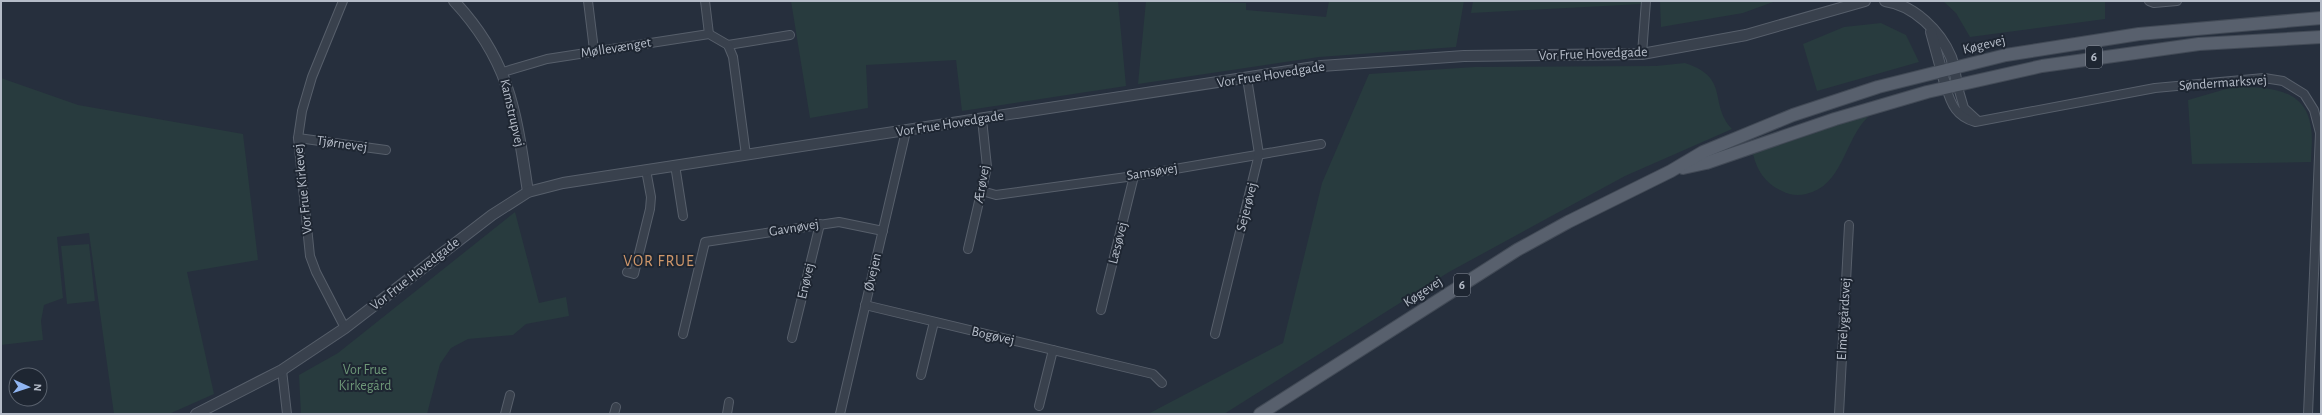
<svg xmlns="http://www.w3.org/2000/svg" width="2322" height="415" font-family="'Alegreya Sans',sans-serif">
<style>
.green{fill:#283b3e}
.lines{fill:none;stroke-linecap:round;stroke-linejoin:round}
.minor-casing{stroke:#575f6b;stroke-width:10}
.tertiary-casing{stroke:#575f6b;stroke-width:12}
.primary-casing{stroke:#424a56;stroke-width:14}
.minor{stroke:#39414d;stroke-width:8}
.tertiary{stroke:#39414d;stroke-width:10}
.primary{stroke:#58606d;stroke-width:12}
.labels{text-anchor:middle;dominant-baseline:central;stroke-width:4;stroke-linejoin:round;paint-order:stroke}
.shield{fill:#1e2632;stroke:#888f9b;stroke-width:1}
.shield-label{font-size:13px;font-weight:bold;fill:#b5bcc8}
.street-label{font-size:14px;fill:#b5bcc8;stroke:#1e2632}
.park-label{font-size:14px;fill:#6e9878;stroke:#1e2632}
.quarter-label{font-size:16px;letter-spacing:1px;fill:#cf976a;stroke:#1e2632}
</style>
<rect width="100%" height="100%" fill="#262f3d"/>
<g class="green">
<polygon points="791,1 1118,1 1126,86 962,111 956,60 866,65 868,108 810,118"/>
<polygon points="1146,1 1246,3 1246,10 1326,17 1329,1 1464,1 1456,47 1319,57 1138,84"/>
<polygon points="1473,1 1642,1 1642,4 1471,13"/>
<polygon points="1660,1 1776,1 1743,13 1661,27"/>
<polygon points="1943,1 2105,1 2105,19 1970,37 1956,13"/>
<polygon points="1881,23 1906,35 1919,62 1817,91 1803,44 1844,27"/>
<path d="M1685,63C1731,78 1708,103 1732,129L1625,176L1449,272L1224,414H1148L1283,343L1322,183L1369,74L1475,67L1656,66Z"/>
<polygon points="1,78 78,105 243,134 258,260 187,272 214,394 169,414 114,414 89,233 57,237 63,298 44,305 41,321 43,340 1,345"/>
<path d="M2233,87C2264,87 2306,86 2311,128C2313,139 2311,151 2311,162L2192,164L2188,100Z"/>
<path d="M1867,115L1868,117C1844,140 1843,186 1806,194C1798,196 1789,195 1782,191C1766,184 1757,171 1753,154Z"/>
<polygon points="515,212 539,303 566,297 569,316 526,324 513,335 468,339 451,348 440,364 427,414 301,414 299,375 338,353"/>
<polygon points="89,244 95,301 67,304 61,246"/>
</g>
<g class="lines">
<defs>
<g id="minor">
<polyline points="343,1 312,77 302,111 298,138 310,256 316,272 345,328"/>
<polyline points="588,1 594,50"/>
<polyline points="705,1 709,34"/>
<polyline points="2149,1 2154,3 2177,1"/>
<polyline points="728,45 790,35"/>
<polyline points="1642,54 1646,1"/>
<polyline points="503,72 547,59 709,34 728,45 733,57 746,155"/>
<polyline points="1957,84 1964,108 1977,120"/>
<path d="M1946,87C1951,105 1957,117 1975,122L2155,88L2264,78L2283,81L2304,94L2314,110L2320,133L2308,414"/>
<polyline points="298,138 386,150"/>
<polyline points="675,165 683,216"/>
<polyline points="982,191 996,195 1134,176 1321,144"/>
<polyline points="968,249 987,167 982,119"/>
<polyline points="627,272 634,274 650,209 651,197 646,170"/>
<polyline points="865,305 1153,374 1162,383"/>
<polyline points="1101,310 1134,176"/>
<polyline points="683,334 705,242 839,222 883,231"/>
<polyline points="1215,334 1259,154 1247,78"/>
<polyline points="792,338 820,224"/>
<polyline points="282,370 287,414"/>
<polyline points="921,375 934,322"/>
<polyline points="1039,406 1053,350"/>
<polyline points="505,414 510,395"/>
<polyline points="614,414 616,407"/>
<polyline points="727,414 729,402"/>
<polyline points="840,414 906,131"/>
<polyline points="1839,414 1849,225"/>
</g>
<g id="tertiary">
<path d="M454,1C511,62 516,113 528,192"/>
<path d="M1885,1C1914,5 1940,31 1951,57C1954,66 1955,75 1957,84"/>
<polyline points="1931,32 1946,87"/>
<polyline points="196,414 282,370 345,328 492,215 528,192 563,183 1321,66 1464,56 1642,54 1746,35 1865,1"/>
</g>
<g id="primary">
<polyline points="1683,168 1706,163 1835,119 1927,92 2042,66 2199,44 2321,37"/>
<polyline points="1260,414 1517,250 1568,222 1671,171 1703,152 1793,115 1878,87 2006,55 2139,34 2321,18"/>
</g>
</defs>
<use href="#minor" class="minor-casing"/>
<use href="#tertiary" class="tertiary-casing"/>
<use href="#primary" class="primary-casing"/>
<use href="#minor" class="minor"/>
<use href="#tertiary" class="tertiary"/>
<use href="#primary" class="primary"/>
</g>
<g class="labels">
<g class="shield">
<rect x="2086" y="46" width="16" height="22" rx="3"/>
<rect x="1454" y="274" width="16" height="22" rx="3"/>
</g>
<g class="shield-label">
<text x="2094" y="57">6</text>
<text x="1462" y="285">6</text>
</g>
<g class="street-label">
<text transform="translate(1984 45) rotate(-13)">Køgevej</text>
<text transform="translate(616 48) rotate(-9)">Møllevænget</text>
<text transform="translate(1593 54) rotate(-2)">Vor Frue Hovedgade</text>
<text transform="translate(1271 75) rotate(-9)">Vor Frue Hovedgade</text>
<text transform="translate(2223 83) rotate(-4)">Søndermarksvej</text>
<text transform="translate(512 113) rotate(77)">Kamstrupvej</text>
<text transform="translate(950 124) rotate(-9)">Vor Frue Hovedgade</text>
<text transform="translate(342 144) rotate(8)">Tjørnevej</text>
<text transform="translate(1152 172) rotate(-9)">Samsøvej</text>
<text transform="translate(982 184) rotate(-80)">Ærøvej</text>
<text transform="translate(303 189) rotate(-96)">Vor Frue Kirkevej</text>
<text transform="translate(1247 207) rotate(-76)">Sejerøvej</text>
<text transform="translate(794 228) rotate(-9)">Gavnøvej</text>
<text transform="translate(1118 243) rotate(-76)">Læsøvej</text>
<text transform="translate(873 272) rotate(-77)">Øvejen</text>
<text transform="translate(415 274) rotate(-38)">Vor Frue Hovedgade</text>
<text transform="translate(806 281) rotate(-77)">Enøvej</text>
<text transform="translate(1423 292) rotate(-33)">Køgevej</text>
<text transform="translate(1844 319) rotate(-87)">Elmelygårdsvej</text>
<text transform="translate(993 336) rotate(13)">Bogøvej</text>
</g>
<g class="park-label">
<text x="365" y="370">Vor Frue<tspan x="365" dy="16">Kirkegård</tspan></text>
</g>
<g class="quarter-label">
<text x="659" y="261">VOR FRUE</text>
</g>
</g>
<rect width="2322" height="415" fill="none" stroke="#b5bcc8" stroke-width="4"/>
<g transform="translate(28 387) rotate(93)"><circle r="19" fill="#1e2632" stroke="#5a626e"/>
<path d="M0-3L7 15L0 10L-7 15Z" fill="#90b5f2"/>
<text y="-6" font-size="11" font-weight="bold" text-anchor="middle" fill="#b5bcc8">N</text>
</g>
</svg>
